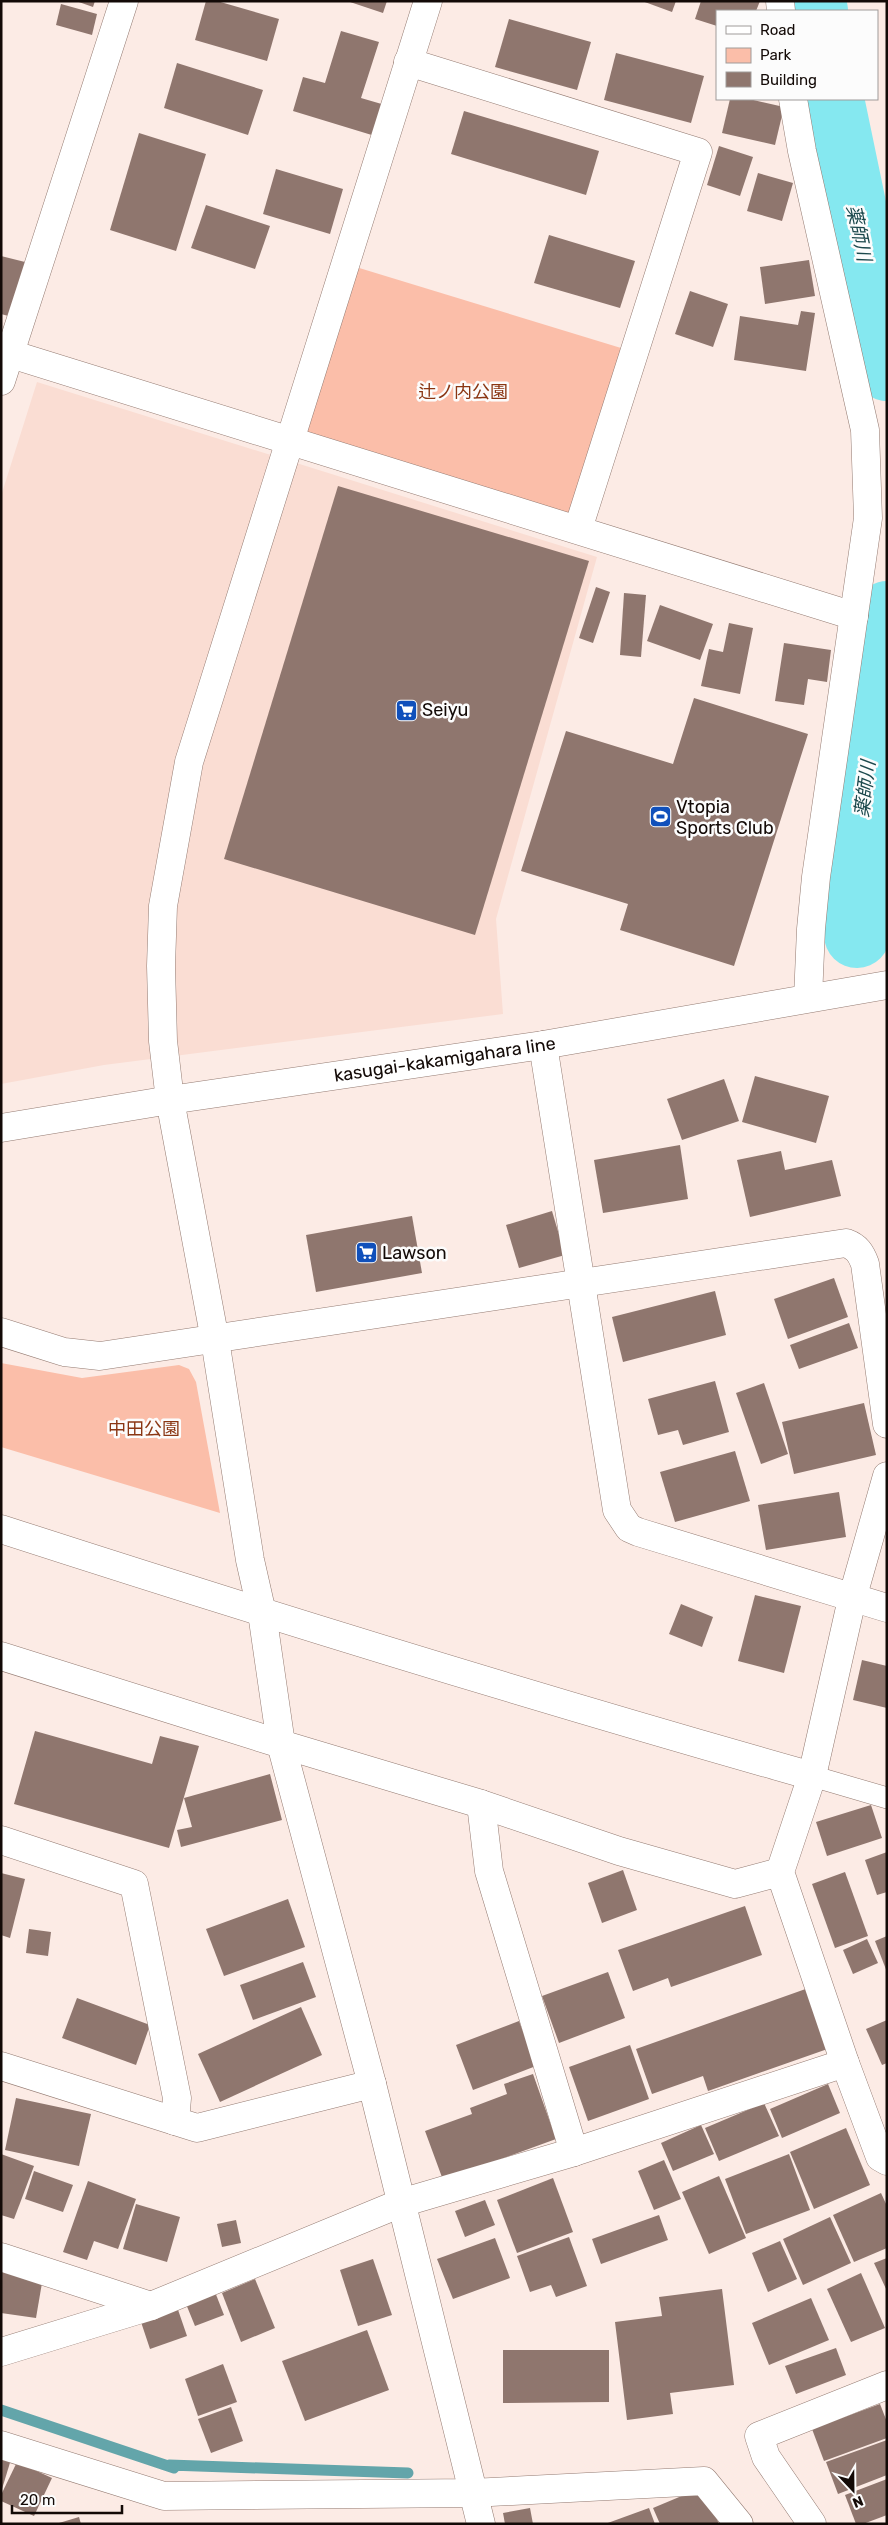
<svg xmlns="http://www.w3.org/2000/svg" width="888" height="2525" font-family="Rubik,'Noto Sans JP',sans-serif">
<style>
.built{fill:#faddd3}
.green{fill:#fbbea9}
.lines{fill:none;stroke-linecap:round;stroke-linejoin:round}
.stream{stroke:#63a5aa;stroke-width:11}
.river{stroke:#85e8f0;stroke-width:66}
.building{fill:#8f766e}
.lane-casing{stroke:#947b72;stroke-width:22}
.street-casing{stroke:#947b72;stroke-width:29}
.secondary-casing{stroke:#947b72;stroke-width:29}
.primary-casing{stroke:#947b72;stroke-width:29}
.lane{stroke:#fff;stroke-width:21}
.street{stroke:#fff;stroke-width:28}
.secondary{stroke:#fff;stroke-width:28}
.primary{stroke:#fff;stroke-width:28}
.labels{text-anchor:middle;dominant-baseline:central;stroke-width:5;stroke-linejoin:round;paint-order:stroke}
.park-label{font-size:18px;fill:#8a3613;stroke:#fcfcfc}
.poi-label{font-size:18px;fill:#130a07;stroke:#fcfcfc;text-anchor:start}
.street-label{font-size:18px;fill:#130a07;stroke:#fcfcfc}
.water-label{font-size:19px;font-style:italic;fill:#1b484c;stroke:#fcfcfc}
</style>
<rect width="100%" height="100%" fill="#fcebe5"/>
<polygon class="built" points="37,382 597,557 496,919 503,1014 104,1065 1,1084 1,496"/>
<g class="green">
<polygon points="356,267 621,348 569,517 304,436"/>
<polygon points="1,1363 82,1378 179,1365 189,1369 196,1382 220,1513 1,1447"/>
</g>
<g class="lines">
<polyline class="stream" points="1,2410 174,2468 169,2465 408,2473"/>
<g class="river">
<polyline points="813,1 815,11"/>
<polyline points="831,99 887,368"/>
<polyline points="857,935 856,863 887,614"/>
</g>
</g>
<g class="building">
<polygon points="76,1 95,1 93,7"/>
<polygon points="206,1 217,1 279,19 267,61 195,40"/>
<polygon points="347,1 387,1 383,13"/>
<polygon points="642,1 676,1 672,12"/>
<polygon points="701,1 760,1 756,11 717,11 717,26 695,19"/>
<polygon points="61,4 97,14 92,35 56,25"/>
<polygon points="509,19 591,42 577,90 495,67"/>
<polygon points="341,31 379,42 361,98 385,105 375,136 293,111 303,77 325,83"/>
<polygon points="616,53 704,76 691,123 604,100"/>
<polygon points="177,63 263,90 248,135 164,108"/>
<polygon points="730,99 749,99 784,107 775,145 722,133"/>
<polygon points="464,111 599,151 586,195 451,154"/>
<polygon points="139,133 206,154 176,251 110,230"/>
<polygon points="719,146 753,157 740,196 707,185"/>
<polygon points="276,169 343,189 330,234 263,214"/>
<polygon points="758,173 793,183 782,221 747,211"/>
<polygon points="206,205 270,226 255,269 191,248"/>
<polygon points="549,235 635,261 620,308 534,283"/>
<polygon points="1,256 25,262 12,317 1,314"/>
<polygon points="809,260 815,296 765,304 760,267"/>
<polygon points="690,291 728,304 713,347 675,334"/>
<polygon points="801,311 815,313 806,371 734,360 740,316 798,325"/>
<polygon points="338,486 589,561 475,935 224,859"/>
<polygon points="596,587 610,592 593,643 579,638"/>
<polygon points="624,593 646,595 641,657 620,655"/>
<polygon points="660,605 713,624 700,660 647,641"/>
<polygon points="729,623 753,628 740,694 701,686 709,649 723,652"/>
<polygon points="784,643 831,650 827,682 808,679 804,705 775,701"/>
<polygon points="694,698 808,734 734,966 620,930 628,904 521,871 566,731 673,764"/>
<polygon points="755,1076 829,1096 816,1143 742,1122"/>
<polygon points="724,1079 739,1121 682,1140 667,1099"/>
<polygon points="680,1145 688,1199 603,1213 594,1160"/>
<polygon points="781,1151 785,1170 832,1160 841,1196 750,1217 737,1160"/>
<polygon points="552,1211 565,1255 519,1268 506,1225"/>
<polygon points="412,1216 422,1273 316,1292 306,1235"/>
<polygon points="834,1278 848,1317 788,1339 774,1299"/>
<polygon points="715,1291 726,1335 623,1362 612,1317"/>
<polygon points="849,1323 858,1348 799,1369 790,1345"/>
<polygon points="715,1381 729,1432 683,1445 678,1430 658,1435 648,1399"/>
<polygon points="764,1383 788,1454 761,1464 736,1393"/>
<polygon points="864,1403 876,1455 794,1474 782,1422"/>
<polygon points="735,1451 750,1501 675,1522 660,1472"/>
<polygon points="839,1492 846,1537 766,1550 758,1505"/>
<polygon points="755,1595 801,1606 784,1673 738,1661"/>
<polygon points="681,1604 713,1617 702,1647 669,1634"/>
<polygon points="862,1660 887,1666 887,1708 853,1700"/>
<polygon points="35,1731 152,1764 160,1736 199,1746 169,1848 14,1804"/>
<polygon points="270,1774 282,1820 181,1847 177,1830 192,1827 184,1798"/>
<polygon points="871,1805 882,1838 827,1856 816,1822"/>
<polygon points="887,1852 887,1892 877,1895 865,1860"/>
<polygon points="623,1870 637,1910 602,1923 588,1883"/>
<polygon points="845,1872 868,1936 835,1948 812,1884"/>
<polygon points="1,1873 25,1879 10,1938 1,1935"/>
<polygon points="288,1899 305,1947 224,1976 206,1929"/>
<polygon points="745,1906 762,1955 671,1987 668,1978 633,1991 618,1950"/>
<polygon points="29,1929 51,1932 48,1956 26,1953"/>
<polygon points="887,1936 887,1972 875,1941"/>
<polygon points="867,1939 878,1963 853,1974 843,1950"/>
<polygon points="303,1962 316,1997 253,2020 240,1985"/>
<polygon points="608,1972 625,2018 559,2043 542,1996"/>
<polygon points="814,1986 836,2046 708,2091 703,2076 652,2094 636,2049"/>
<polygon points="77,1998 150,2025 136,2065 62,2038"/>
<polygon points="301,2007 322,2055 220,2102 198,2054"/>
<polygon points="887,2020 887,2063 882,2065 866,2029"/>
<polygon points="519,2021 536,2066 473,2090 456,2045"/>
<polygon points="630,2045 649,2099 588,2121 569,2067"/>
<polygon points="533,2074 556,2139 443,2180 425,2131 472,2114 470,2108 507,2094 504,2084"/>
<polygon points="828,2084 840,2113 782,2138 770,2109"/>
<polygon points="16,2098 91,2114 79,2166 5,2150"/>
<polygon points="764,2103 779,2136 719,2161 705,2128"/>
<polygon points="701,2125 714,2154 673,2171 661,2143"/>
<polygon points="846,2128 870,2185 814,2209 790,2152"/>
<polygon points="1,2154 34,2166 14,2219 1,2215"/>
<polygon points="789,2154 810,2210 746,2234 725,2179"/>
<polygon points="664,2160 681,2199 654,2210 638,2171"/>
<polygon points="34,2171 73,2185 63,2212 25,2199"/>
<polygon points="719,2176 746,2238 709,2254 682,2192"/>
<polygon points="553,2178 573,2232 517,2253 497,2200"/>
<polygon points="88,2181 136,2199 118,2249 94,2241 87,2260 63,2252"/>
<polygon points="881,2193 887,2206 887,2248 854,2262 833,2215"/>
<polygon points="485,2200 495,2225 465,2237 455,2211"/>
<polygon points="136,2204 180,2217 167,2262 123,2249"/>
<polygon points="659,2215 668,2240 601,2264 592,2239"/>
<polygon points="830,2217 851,2263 803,2285 783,2239"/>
<polygon points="236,2220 241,2243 222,2247 217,2224"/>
<polygon points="569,2237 587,2286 556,2297 551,2285 530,2292 517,2256"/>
<polygon points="495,2238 510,2278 453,2299 437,2259"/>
<polygon points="780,2241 797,2279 768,2292 752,2253"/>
<polygon points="887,2258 887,2291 874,2263"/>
<polygon points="373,2259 392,2315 358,2326 340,2270"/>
<polygon points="1,2271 43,2277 36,2318 1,2313"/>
<polygon points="861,2273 885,2328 851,2342 827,2289"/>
<polygon points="255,2279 275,2328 241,2342 222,2293"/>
<polygon points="722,2289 734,2385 670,2393 673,2414 627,2420 615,2322 662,2316 659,2297"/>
<polygon points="215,2292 224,2315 195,2326 186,2304"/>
<polygon points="811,2298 829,2340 769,2365 752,2323"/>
<polygon points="176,2304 187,2336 150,2349 139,2316"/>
<polygon points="367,2330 389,2390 305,2421 282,2361"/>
<polygon points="836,2348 846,2375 796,2394 785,2366"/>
<polygon points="503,2350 609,2350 609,2402 503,2403"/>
<polygon points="223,2364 237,2402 198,2416 185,2379"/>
<polygon points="880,2404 887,2422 887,2438 824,2461 812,2429"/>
<polygon points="231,2407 243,2441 211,2453 198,2419"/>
<polygon points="887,2440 887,2475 838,2494 826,2462"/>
<polygon points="1,2452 12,2456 2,2489 1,2489"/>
<polygon points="17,2462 52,2478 34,2516 1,2501 1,2495"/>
<polygon points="887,2479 887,2515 863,2524 856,2524 845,2495"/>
<polygon points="703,2487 719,2524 660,2524 653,2508"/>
<polygon points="530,2508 533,2524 505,2524 503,2513"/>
<polygon points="649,2508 655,2524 605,2524"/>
<polygon points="79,2517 81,2524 59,2524 59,2523"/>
</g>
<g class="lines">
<defs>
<polyline id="lane" points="812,1776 887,1798"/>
<g id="street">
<polyline points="780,1 781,11"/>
<polyline points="408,62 698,152 578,529"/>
<polyline points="793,99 802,151 865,430 868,518 816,877 811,929 808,998"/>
<polyline points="1,351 854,616"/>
<polyline points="1,381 124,1"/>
<polyline points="543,1045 617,1510 629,1528 638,1532 887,1608"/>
<path d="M1,1332L64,1352L100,1356L846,1243C857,1247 861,1253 865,1264L887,1424"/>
<polyline points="887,1476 852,1599 812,1776 780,1872 845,2063 880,2157 887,2161"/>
<path d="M1,1529C270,1616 540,1699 812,1776"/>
<polyline points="1,1656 281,1744 481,1804 619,1851 735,1884 780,1872"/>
<polyline points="281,1744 262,1613 250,1560 215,1340 170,1100 163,1041 161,966 163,906 189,762 428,1"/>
<polyline points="481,1804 489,1871 574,2152"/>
<polyline points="1,1840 134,1884 177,2098 175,2121"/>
<polyline points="1,2066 197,2128 372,2084"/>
<polyline points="1,2257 151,2306"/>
<polyline points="1,2352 151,2306 401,2203 574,2152 845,2063"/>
<polyline points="1,2445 164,2496 472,2493 704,2481 739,2524"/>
<polyline points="812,2524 766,2457 759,2436 887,2385"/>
</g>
<polyline id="secondary" points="281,1744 372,2084 481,2524"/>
<g id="primary">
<path id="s1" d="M1,1128L170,1100L543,1045L887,985"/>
</g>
</defs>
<use href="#lane" class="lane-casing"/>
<use href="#street" class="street-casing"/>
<use href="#secondary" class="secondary-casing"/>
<use href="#primary" class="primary-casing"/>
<use href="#lane" class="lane"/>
<use href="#street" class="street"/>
<use href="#secondary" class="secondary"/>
<use href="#primary" class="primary"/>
</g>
<defs>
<symbol id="supermarket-square" viewBox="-11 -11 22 22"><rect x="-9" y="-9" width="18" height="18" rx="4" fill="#1050bb" stroke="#fcfcfc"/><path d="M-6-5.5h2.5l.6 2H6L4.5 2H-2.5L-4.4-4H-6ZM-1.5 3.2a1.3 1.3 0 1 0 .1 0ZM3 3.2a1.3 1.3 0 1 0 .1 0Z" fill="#fff"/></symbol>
<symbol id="stadium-square" viewBox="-11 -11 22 22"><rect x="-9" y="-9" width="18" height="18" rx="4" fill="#1050bb" stroke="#fcfcfc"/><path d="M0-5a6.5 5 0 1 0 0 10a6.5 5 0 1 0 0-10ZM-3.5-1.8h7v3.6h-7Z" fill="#fff"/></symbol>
</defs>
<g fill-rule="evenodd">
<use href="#supermarket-square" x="394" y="698" width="25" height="25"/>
<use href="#stadium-square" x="648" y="804" width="25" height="25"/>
<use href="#supermarket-square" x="354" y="1240" width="25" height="25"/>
</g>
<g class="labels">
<g class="park-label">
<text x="463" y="392">辻ノ内公園</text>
<text x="144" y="1429">中田公園</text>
</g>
<g class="poi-label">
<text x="422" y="710">Seiyu</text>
<text x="676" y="807">Vtopia<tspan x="676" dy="21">Sports Club</tspan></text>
<text x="382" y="1253">Lawson</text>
</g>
<g class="street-label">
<text stroke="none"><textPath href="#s1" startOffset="449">kasugai-kakamigahara line</textPath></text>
</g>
<g class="water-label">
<text transform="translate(859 233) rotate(78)">薬師川</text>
<text transform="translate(865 789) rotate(-83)">薬師川</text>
</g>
</g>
<rect width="888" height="2525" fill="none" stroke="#130a07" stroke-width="5"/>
<rect x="716" y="10" width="162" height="90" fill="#fcfcfc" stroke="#9f9b9a"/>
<rect x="726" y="26" width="25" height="8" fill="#ffffff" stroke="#9f9b9a"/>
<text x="760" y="35" font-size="15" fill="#130a07">Road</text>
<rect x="726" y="48" width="25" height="15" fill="#fbbea9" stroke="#9f9b9a"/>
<text x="760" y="60" font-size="15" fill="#130a07">Park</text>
<rect x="726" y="72" width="25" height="15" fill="#8f766e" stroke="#9f9b9a"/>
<text x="760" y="85" font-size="15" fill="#130a07">Building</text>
<g transform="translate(853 2490) rotate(158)" stroke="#fcfcfc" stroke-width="4" paint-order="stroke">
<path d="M0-4L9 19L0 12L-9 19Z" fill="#130a07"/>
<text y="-8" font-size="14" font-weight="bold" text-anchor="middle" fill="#130a07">N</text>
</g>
<path d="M12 2505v8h110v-8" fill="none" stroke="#130a07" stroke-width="2.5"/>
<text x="20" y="2505" font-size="15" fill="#130a07" stroke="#fcfcfc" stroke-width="4" paint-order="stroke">20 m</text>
</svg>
